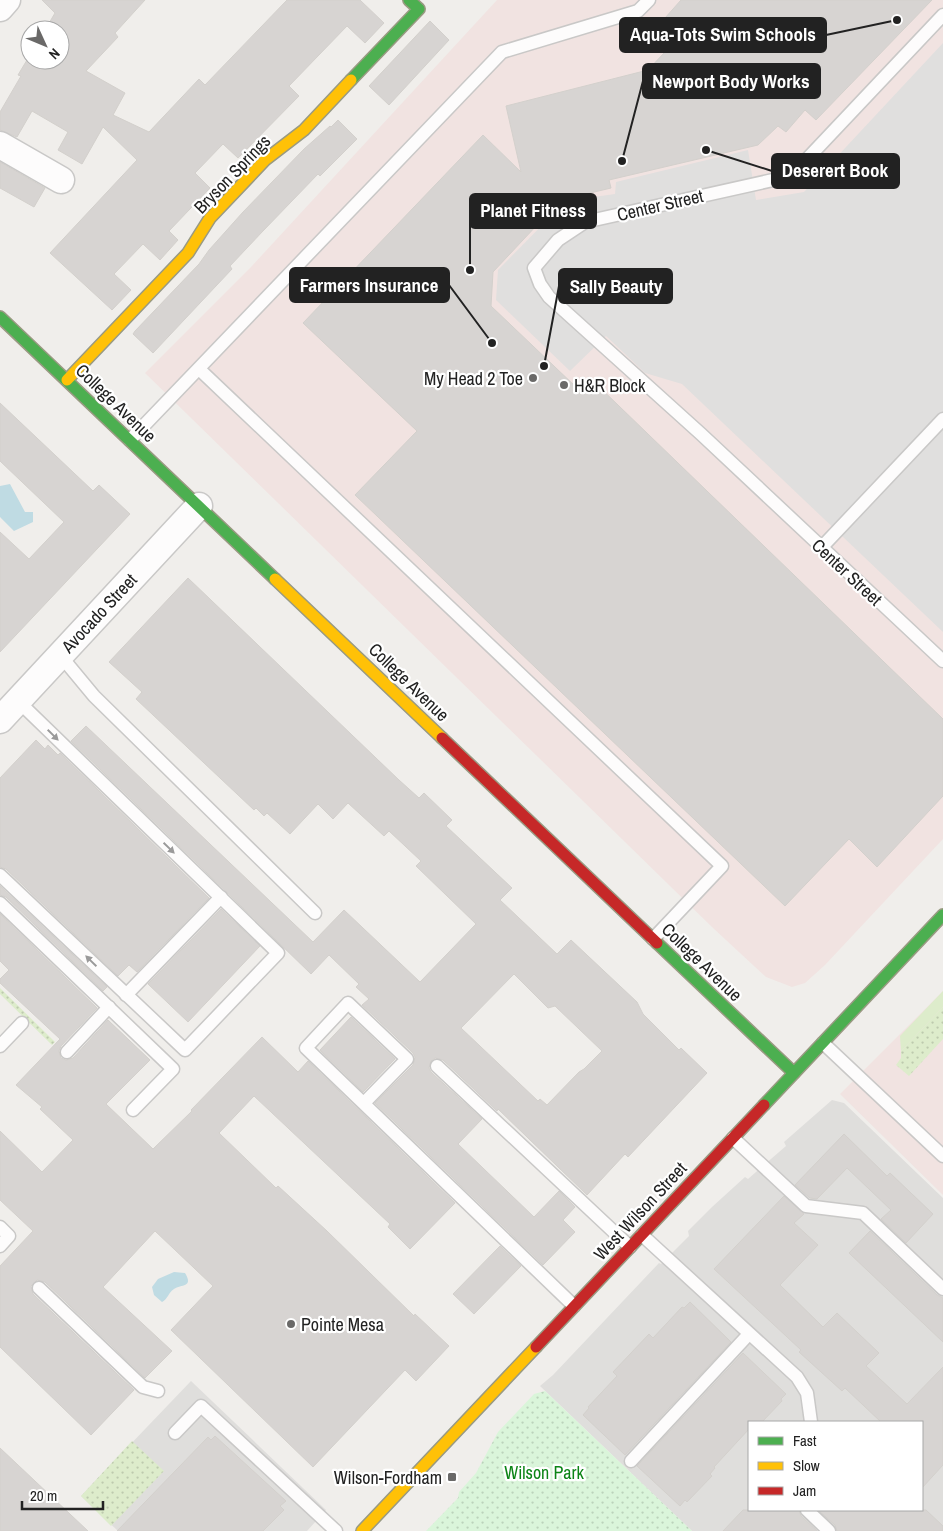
<svg xmlns="http://www.w3.org/2000/svg" width="943" height="1531" font-family="'Archivo Narrow',sans-serif">
<style>
.residential{fill:#dfdedc;fill-rule:evenodd}
.commercial{fill:#f1e3e1}
.grass{fill:#ddeccb}
.park{fill:url(#park-dots)}
.garden{fill:url(#garden-dots)}
.parking{fill:#e0dfde}
.water{fill:#bfdbe3}
.building{fill:#d7d4d2;stroke:#d3d0cc;fill-rule:evenodd}
.lines{fill:none;stroke-linecap:round;stroke-linejoin:round}
.lane-casing{stroke:#c9c8c7;stroke-width:15}
.street-casing{stroke:#c9c8c7;stroke-width:29}
.fast-casing{stroke:#999a82;stroke-width:14}
.slow-casing{stroke:#999a82;stroke-width:14}
.jam-casing{stroke:#999a82;stroke-width:14}
.lane{stroke:#fdfcfc;stroke-width:12}
.street{stroke:#fdfcfc;stroke-width:26}
.fast{stroke:#4caf50;stroke-width:11}
.slow{stroke:#ffc107;stroke-width:11}
.jam{stroke:#c62828;stroke-width:11}
.oneway{fill:#9a9a9a}
.poi-dot{fill:#6a6968;stroke:#fff;stroke-width:2}
.labels{text-anchor:middle;dominant-baseline:central;stroke-width:4.5;stroke-linejoin:round;paint-order:stroke}
.street-label{font-size:18px;fill:#222;stroke:#fff}
.poi-label{font-size:18px;fill:#222;stroke:#fff;text-anchor:end}
.park-label{font-size:18px;fill:#0c8416;stroke:#fff}
.leader{fill:none;stroke:#222;stroke-width:2}
.callout-dot{fill:#222;stroke:#fff;stroke-width:2}
.callout{fill:#222;stroke:#222;stroke-width:2}
.callout-label{font-size:19px;text-anchor:middle;font-weight:bold;fill:#fff}
</style>
<defs>
<pattern id="park-dots" width="8" height="8" patternUnits="userSpaceOnUse" patternTransform="scale(1.25)"><rect width="8" height="8" fill="#daf5da"/><path d="M2 2h.1M6 6h.1" fill="none" stroke="#bbd2bb" stroke-width="1.8" stroke-linecap="round"/></pattern>
<pattern id="garden-dots" width="8" height="8" patternUnits="userSpaceOnUse" patternTransform="scale(1.25)"><rect width="8" height="8" fill="#ddeccb"/><path d="M2 2h.1M6 6h.1" fill="none" stroke="#bdcaae" stroke-width="1.8" stroke-linecap="round"/></pattern>
</defs>
<rect width="100%" height="100%" fill="#f0eeeb"/>
<g class="residential">
<path d="M832,1100L844,1103L943,1198V1531H692L540,1386L553,1375L659,1263L661,1264L689,1236L688,1231L712,1207L745,1177L748,1179L786,1146L784,1142ZM749,1422H922V1510H749Z"/>
<polygon points="191,1381 326,1510 307,1531 118,1531 81,1496"/>
</g>
<g class="commercial">
<polygon points="497,0 943,0 943,839 825,965 805,983 792,987 766,977 713,928 145,373 251,267"/>
<polygon points="943,991 943,1195 840,1094"/>
</g>
<polygon class="grass" points="943,991 943,1007 901,1051 900,1036"/>
<polygon class="park" points="545,1391 692,1531 426,1531 458,1498 459,1492 476,1473 498,1432 534,1394"/>
<g class="garden">
<polygon points="0,988 55,1042 52,1045 0,994"/>
<polygon points="943,1007 943,1039 909,1076 896,1065 901,1058 901,1051"/>
<polygon points="132,1441 164,1471 111,1526 81,1496"/>
</g>
<polygon class="parking" points="943,43 943,632 682,384 645,373 606,336 570,371 496,300 498,270 553,214 563,222 587,198 615,194 616,182 748,150 756,200 804,192"/>
<g class="water">
<polygon points="10,484 25,512 33,512 33,522 14,531 0,517 0,486"/>
<path d="M174,1272L185,1273C194,1288 181,1284 174,1289C168,1293 168,1299 162,1302L154,1295L152,1287L158,1279Z"/>
</g>
<g class="building">
<polygon points="42,0 145,0 115,33 118,37 86,71 125,93 113,115 149,132 199,79 205,85 287,0 360,0 384,23 365,43 347,26 289,86 299,96 238,158 223,144 195,173 210,188 169,231 178,240 160,260 143,244 114,274 131,290 112,310 50,253 137,160 103,127 82,164 58,150 68,132 32,111 17,137 0,130 0,112 21,76 18,75 30,55 30,60 60,60 60,30 45,30 55,13"/>
<polygon points="681,0 932,0 816,120 805,110 786,132 778,126 758,145 609,180 611,188 586,194 563,217 553,208 493,272 491,306 576,387 589,377 943,719 943,796 877,867 849,839 785,906 355,495 417,431 303,323 483,135 521,172 506,106 648,70 681,35 665,18"/>
<polygon points="430,21 449,40 389,105 369,86"/>
<polygon points="338,120 357,139 320,176 318,174 263,231 230,266 232,269 153,353 133,334 135,331 199,264 209,250 243,212 304,149 330,126 331,127"/>
<polygon points="0,162 45,188 34,207 0,188"/>
<polygon points="0,403 93,491 99,485 130,514 0,652 0,532 29,559 64,522 0,461"/>
<path d="M188,578L399,780L419,798L424,793L452,820L446,826L512,888L500,900L557,954L571,940L637,1002L643,1014L679,1050L681,1048L707,1073L628,1157L625,1154L587,1195L498,1109L497,1111L443,1060L435,1058L431,1061L429,1068L431,1072L482,1119L458,1144L534,1217L559,1191L575,1207L563,1220L575,1232L543,1265L375,1103L413,1065L415,1057L413,1053L362,1005L369,999L356,987L359,984L329,955L311,974L71,741L86,726L313,942L344,910L420,982L476,924L416,866L421,861L389,831L384,836L348,803L333,819L318,804L290,834L267,813L264,816L256,808L254,810L136,699L142,692L109,662ZM514,974L548,1008L555,1006L602,1051L584,1069L579,1072L547,1105L540,1099L538,1101L461,1028Z"/>
<polygon points="36,740 45,749 48,745 58,755 60,753 209,898 137,972 129,965 118,976 6,869 0,867 0,778"/>
<polygon points="0,886 107,987 103,991 6,897 0,895"/>
<polygon points="221,909 260,946 188,1022 148,984"/>
<polygon points="0,914 97,1008 61,1046 59,1051 61,1058 66,1060 73,1058 108,1020 150,1060 106,1104 153,1149 192,1111 191,1110 262,1037 298,1072 308,1061 455,1203 410,1249 388,1227 390,1224 254,1096 219,1133 276,1188 278,1186 327,1231 414,1316 415,1314 449,1346 416,1381 405,1370 313,1467 171,1330 213,1286 155,1231 103,1287 172,1351 145,1378 45,1282 37,1280 31,1286 33,1294 134,1390 91,1435 0,1347 0,1266 33,1231 0,1200 0,1131 42,1172 73,1140 40,1109 42,1107 16,1085 60,1039 0,983 0,979 9,970 0,961"/>
<polygon points="351,1017 395,1059 363,1092 320,1050"/>
<polygon points="844,1134 887,1176 890,1173 933,1214 906,1243 881,1219 891,1210 847,1168 817,1199 810,1198 795,1185"/>
<polygon points="784,1196 804,1214 794,1223 818,1245 780,1285 823,1327 837,1313 879,1353 866,1366 907,1404 943,1367 943,1465 922,1488 922,1422 881,1422 845,1388 842,1391 799,1352 801,1350 714,1269"/>
<polygon points="870,1231 937,1295 943,1298 943,1342 849,1253"/>
<polygon points="500,1246 521,1266 474,1314 453,1294"/>
<polygon points="690,1302 731,1342 625,1455 583,1415 589,1408 588,1407 617,1376 613,1372 649,1334 653,1338 682,1307 684,1308"/>
<polygon points="743,1353 786,1394 781,1399 782,1401 762,1422 749,1422 749,1429 714,1467 715,1468 710,1474 712,1476 687,1502 685,1500 680,1506 637,1466"/>
<polygon points="215,1436 286,1501 280,1506 284,1510 263,1531 117,1531 208,1437 211,1440"/>
<polygon points="0,1448 88,1531 0,1531"/>
<polygon points="743,1510 799,1510 801,1516 817,1531 723,1531"/>
<polygon points="818,1510 926,1510 943,1526 943,1531 837,1531 835,1525"/>
</g>
<g class="lines">
<defs>
<g id="lane">
<polyline points="943,15 791,176 585,222 558,240 534,268 540,284 549,297 701,434 943,661"/>
<polyline points="199,369 722,866 653,939"/>
<polyline points="130,440 502,52 638,11 649,0"/>
<polyline points="821,548 943,419"/>
<polyline points="60,655 94,696 315,913"/>
<polyline points="0,875 185,1050 278,953 18,701"/>
<polyline points="0,903 173,1069 133,1110"/>
<polyline points="126,995 221,897"/>
<polyline points="823,1043 943,1156"/>
<polyline points="0,1046 22,1023"/>
<polyline points="67,1052 109,1007"/>
<polyline points="437,1066 630,1247"/>
<polyline points="364,1103 407,1059 348,1003 306,1048 574,1306"/>
<polyline points="733,1138 806,1206 863,1213 943,1289"/>
<polyline points="0,1227 9,1236 0,1246"/>
<polyline points="642,1235 797,1377 807,1393 811,1422"/>
<polyline points="39,1288 143,1387 158,1391"/>
<polyline points="175,1433 201,1406 336,1531"/>
<polyline points="631,1461 749,1334"/>
<polyline points="807,1510 829,1531"/>
</g>
<g id="street">
<polyline points="0,8 7,0"/>
<polyline points="0,145 61,180"/>
<polyline points="0,720 199,506"/>
</g>
<g id="fast">
<polyline points="351,80 419,9 409,0"/>
<polyline points="0,317 275,579"/>
<polyline points="657,943 794,1073"/>
<polyline points="764,1105 943,915"/>
</g>
<g id="slow">
<polyline points="67,380 188,253 210,218 265,160 304,130 351,80"/>
<polyline points="275,579 442,738"/>
<polyline points="362,1531 536,1347"/>
</g>
<g id="jam">
<polyline points="442,738 657,943"/>
<polyline points="536,1347 764,1105"/>
</g>
</defs>
<use href="#lane" class="lane-casing"/>
<use href="#street" class="street-casing"/>
<use href="#fast" class="fast-casing"/>
<use href="#slow" class="slow-casing"/>
<use href="#jam" class="jam-casing"/>
<use href="#lane" class="lane"/>
<use href="#street" class="street"/>
<use href="#fast" class="fast"/>
<use href="#slow" class="slow"/>
<use href="#jam" class="jam"/>
</g>
<defs><path id="oneway-solid" d="M-6-.8H1V-3.2L6.5 0L1 3.2V.8H-6Z" transform="scale(1.25)"/></defs>
<g class="oneway">
<use href="#oneway-solid" transform="translate(53 735) rotate(45)"/>
<use href="#oneway-solid" transform="translate(169 848) rotate(44)"/>
<use href="#oneway-solid" transform="translate(91 961) rotate(-136)"/>
</g>
<g class="poi-dot">
<circle cx="533" cy="378" r="5"/>
<circle cx="564" cy="385" r="5"/>
<circle cx="291" cy="1324" r="5"/>
<rect x="447" y="1472" width="10" height="10" rx="2.5"/>
</g>
<g class="labels">
<g class="street-label">
<text transform="translate(232 174) rotate(-46)">Bryson Springs</text>
<text transform="translate(660 205) rotate(-13)">Center Street</text>
<text transform="translate(116 403) rotate(44)">College Avenue</text>
<text transform="translate(847 572) rotate(43)">Center Street</text>
<text transform="translate(99 613) rotate(-47)">Avocado Street</text>
<text transform="translate(409 682) rotate(44)">College Avenue</text>
<text transform="translate(702 962) rotate(44)">College Avenue</text>
<text transform="translate(640 1211) rotate(-47)">West Wilson Street</text>
</g>
<g class="poi-label">
<text x="523" y="378">My Head 2 Toe</text>
<text x="574" y="385" text-anchor="start">H&amp;R Block</text>
<text x="301" y="1324" text-anchor="start">Pointe Mesa</text>
<text x="442" y="1477">Wilson-Fordham</text>
</g>
<g class="park-label">
<text x="544" y="1472">Wilson Park</text>
</g>
</g>
<path class="leader" d="M897 20L826 35M622 161L643 81M706 150L772 171M470 270L470 211M492 343L449 285M544 366L559 286"/>
<g class="callout-dot">
<circle cx="897" cy="20" r="5"/>
<circle cx="622" cy="161" r="5"/>
<circle cx="706" cy="150" r="5"/>
<circle cx="470" cy="270" r="5"/>
<circle cx="492" cy="343" r="5"/>
<circle cx="544" cy="366" r="5"/>
</g>
<g class="callout">
<rect x="620" y="18" width="206" height="34" rx="5"/>
<rect x="643" y="64" width="177" height="34" rx="5"/>
<rect x="772" y="154" width="127" height="34" rx="5"/>
<rect x="470" y="194" width="126" height="34" rx="5"/>
<rect x="290" y="268" width="159" height="34" rx="5"/>
<rect x="559" y="269" width="113" height="34" rx="5"/>
</g>
<g class="callout-label">
<text x="723" y="41">Aqua-Tots Swim Schools</text>
<text x="731" y="88">Newport Body Works</text>
<text x="835" y="177">Deserert Book</text>
<text x="533" y="217">Planet Fitness</text>
<text x="369" y="292">Farmers Insurance</text>
<text x="616" y="293">Sally Beauty</text>
</g>
<rect x="748" y="1421" width="175" height="90" fill="#ffffff" stroke="#a7a7a7"/>
<rect x="758" y="1437" width="25" height="8" fill="#4caf50" stroke="#a7a7a7"/>
<text x="793" y="1446" font-size="15" fill="#222222">Fast</text>
<rect x="758" y="1462" width="25" height="8" fill="#ffc107" stroke="#a7a7a7"/>
<text x="793" y="1471" font-size="15" fill="#222222">Slow</text>
<rect x="758" y="1487" width="25" height="8" fill="#c62828" stroke="#a7a7a7"/>
<text x="793" y="1496" font-size="15" fill="#222222">Jam</text>
<g transform="translate(45 45) rotate(134)"><circle r="24" fill="#ffffff" stroke="#a7a7a7"/>
<path d="M0-4L9 19L0 12L-9 19Z" fill="#6a6968"/>
<text y="-8" font-size="14" font-weight="bold" text-anchor="middle" fill="#222222">N</text>
</g>
<path d="M22 1501v8h81v-8" fill="none" stroke="#222222" stroke-width="2.5"/>
<text x="30" y="1501" font-size="15" fill="#222222" stroke="#ffffff" stroke-width="4" paint-order="stroke">20 m</text>
</svg>
